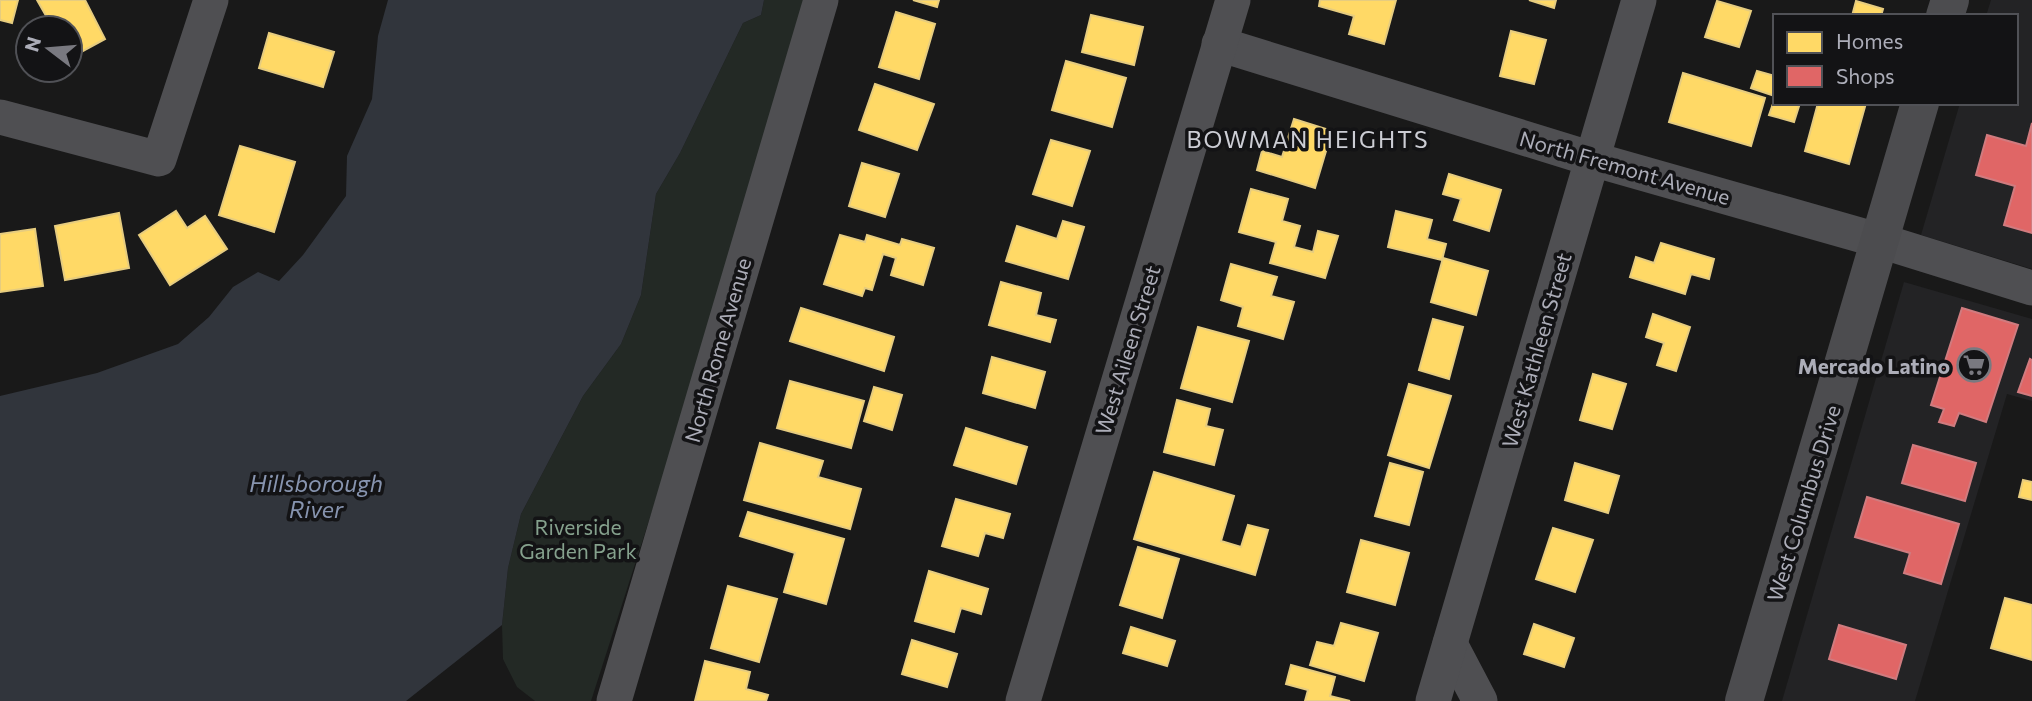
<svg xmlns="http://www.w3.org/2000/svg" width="2032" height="701" font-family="Commissioner,sans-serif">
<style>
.built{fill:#232325}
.green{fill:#232925}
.water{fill:#31353c}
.homes{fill:#ffd966;stroke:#e6cc7f;stroke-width:2}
.shops{fill:#e06666;stroke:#d07b7f;stroke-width:2}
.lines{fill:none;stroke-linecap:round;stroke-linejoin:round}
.minor{stroke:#4f4f52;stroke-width:35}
.major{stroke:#4c4c4f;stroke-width:38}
.labels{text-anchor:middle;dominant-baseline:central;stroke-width:7;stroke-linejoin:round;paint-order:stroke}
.street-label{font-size:21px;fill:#acadb8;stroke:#131315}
.poi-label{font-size:21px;font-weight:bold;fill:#acadb8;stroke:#131315;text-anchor:end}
.park-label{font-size:21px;fill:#85a18d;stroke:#131315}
.neighbourhood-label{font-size:23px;letter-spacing:2px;fill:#cccdd4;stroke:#131315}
.water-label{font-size:23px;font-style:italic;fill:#8794af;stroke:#131315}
</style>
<rect width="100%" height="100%" fill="#191919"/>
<g class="built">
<polygon points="1991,0 2032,0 2032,269 1921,235 1960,103 2016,103 2016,16 1986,16"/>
<polygon points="1904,282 2032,319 2032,401 2007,394 1915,701 1782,701"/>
</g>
<polygon class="green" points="764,0 805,0 690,393 591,701 535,701 517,687 503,659 502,625 508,568 521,514 583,396 621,344 641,295 656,194 680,153 743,23 761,15"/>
<polygon class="water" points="388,0 764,0 761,15 743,23 680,153 656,194 641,295 621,344 583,396 521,514 508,568 502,625 406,701 0,701 0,396 97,373 178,344 209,317 233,287 258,272 279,281 303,255 346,196 347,156 372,99 378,36"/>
<g class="homes">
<polygon points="0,0 18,0 12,23 0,20"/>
<polygon points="37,0 85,0 105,39 70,58 70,28 53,28"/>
<polygon points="913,0 939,0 937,7"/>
<polygon points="1320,0 1396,0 1384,44 1349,34 1354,16 1319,6"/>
<polygon points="1529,0 1556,0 1554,8"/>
<polygon points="1717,1 1751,11 1739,47 1705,37"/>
<polygon points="1856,1 1883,9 1881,16 1852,16"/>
<polygon points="896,12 935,24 919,79 879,67"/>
<polygon points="1091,15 1143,27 1134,65 1082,52"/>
<polygon points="1511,31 1546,40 1534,84 1500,76"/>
<polygon points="269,33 334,52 323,87 259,68"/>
<polygon points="1066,61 1126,78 1112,127 1052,110"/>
<polygon points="1757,71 1775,76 1775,96 1751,88"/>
<polygon points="1683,73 1765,98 1751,146 1669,122"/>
<polygon points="875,84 934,104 917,150 859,130"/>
<polygon points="1775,98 1775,103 1800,103 1794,122 1769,115"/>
<polygon points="1818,103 1866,103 1849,164 1805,151"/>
<polygon points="1294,119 1332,131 1315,188 1257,170 1262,151 1282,157"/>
<polygon points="1051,140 1090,151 1072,206 1033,194"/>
<polygon points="240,146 295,162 274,232 219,215"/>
<polygon points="862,163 899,174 885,217 849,206"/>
<polygon points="1449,174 1501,190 1489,231 1454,220 1461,199 1443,194"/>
<polygon points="1251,189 1288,199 1282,221 1300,226 1294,247 1313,252 1318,231 1338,236 1325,278 1270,263 1276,242 1239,232"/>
<polygon points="176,211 187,228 205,216 227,249 170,285 139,235"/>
<polygon points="1396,211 1432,220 1427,239 1446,244 1442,260 1388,247"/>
<polygon points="119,213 129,268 65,280 55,226"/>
<polygon points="1063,221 1084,227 1068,279 1006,261 1017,226 1057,239"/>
<polygon points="35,229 43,286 0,292 0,234"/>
<polygon points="840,235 865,242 867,235 900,245 902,239 934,248 923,285 891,275 896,258 883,254 872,290 865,288 862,296 824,284"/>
<polygon points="1661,243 1714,259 1709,279 1691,274 1685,294 1630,277 1636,257 1654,263"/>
<polygon points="1443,258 1488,271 1476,315 1431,302"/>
<polygon points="1231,264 1277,277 1271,296 1294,302 1283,339 1238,326 1243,307 1221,300"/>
<polygon points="1001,282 1041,293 1036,315 1056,320 1050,342 989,325"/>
<polygon points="801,308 894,337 884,371 790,341"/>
<polygon points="1653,314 1690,327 1676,371 1657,365 1664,343 1646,337"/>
<polygon points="1433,319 1463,327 1449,379 1419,370"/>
<polygon points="1198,327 1249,341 1232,402 1181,388"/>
<polygon points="992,357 1045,372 1035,408 983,393"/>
<polygon points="1593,374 1626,384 1612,429 1580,420"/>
<polygon points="790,381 864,401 851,448 777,428"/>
<polygon points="1409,384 1451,396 1429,468 1388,455"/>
<polygon points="874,387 902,395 892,430 864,421"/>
<polygon points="1177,400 1210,409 1206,426 1223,430 1214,465 1164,452"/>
<polygon points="966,428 1027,447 1016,484 954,465"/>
<polygon points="760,443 823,461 818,477 861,489 850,529 744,500"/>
<polygon points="1390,463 1423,472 1409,525 1375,516"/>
<polygon points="1575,463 1619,476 1608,513 1565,500"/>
<polygon points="1154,472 1234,496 1221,541 1241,547 1248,525 1268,530 1255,575 1134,539"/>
<polygon points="2023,480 2032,482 2032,500 2019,497"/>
<polygon points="956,499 1010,514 1003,538 985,533 978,556 942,546"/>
<polygon points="748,512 844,539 826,604 784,592 795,553 740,536"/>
<polygon points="1553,528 1593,540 1575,592 1536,579"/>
<polygon points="1361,540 1409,553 1395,605 1347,592"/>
<polygon points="1138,547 1179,559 1162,618 1120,605"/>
<polygon points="929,571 988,589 981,614 961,608 954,632 915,621"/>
<polygon points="728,586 777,599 759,662 711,648"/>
<polygon points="2005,598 2032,605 2032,660 1991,648"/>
<polygon points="1341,623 1378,633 1364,681 1310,665 1317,642 1334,646"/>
<polygon points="1534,624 1574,638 1564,667 1524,654"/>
<polygon points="1131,627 1175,641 1167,666 1123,653"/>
<polygon points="912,640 957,654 947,687 902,674"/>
<polygon points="705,661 750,672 746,689 768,695 766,701 695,701"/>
<polygon points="1291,665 1335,677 1330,696 1350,701 1305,701 1308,690 1286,684"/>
</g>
<g class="shops">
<polygon points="2032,123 2032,233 2004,225 2015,186 1976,175 1987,135 2026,146"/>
<polygon points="1962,308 2018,325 1986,422 1959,413 1954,426 1939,422 1944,409 1931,405"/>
<polygon points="2030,359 2032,360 2032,396 2018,392"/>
<polygon points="1913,445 1976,463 1965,501 1902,483"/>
<polygon points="1867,497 1959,524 1941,584 1904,573 1910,553 1855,537"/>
<polygon points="1839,625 1906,645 1896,679 1829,659"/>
</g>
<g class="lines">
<g class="minor">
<polyline points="1219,44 1592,159 1881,241 2032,288"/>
<polyline points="0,117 159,159 211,0"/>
<polyline points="1450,644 1480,701"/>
<polyline points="614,701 821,0"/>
<polyline points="1023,701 1233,0"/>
<polyline points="1433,701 1639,0"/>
</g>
<g class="major">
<polyline points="1945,16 1950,0"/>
<polyline points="1744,701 1920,103"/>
</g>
</g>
<defs>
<symbol id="supermarket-ring" viewBox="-11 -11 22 22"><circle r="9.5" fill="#131315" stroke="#797980" stroke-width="1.5"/><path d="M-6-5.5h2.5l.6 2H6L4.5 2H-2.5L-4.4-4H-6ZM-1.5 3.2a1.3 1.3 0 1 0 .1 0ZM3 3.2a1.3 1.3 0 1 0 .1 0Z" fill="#797980"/></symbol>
</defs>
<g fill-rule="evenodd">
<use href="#supermarket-ring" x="1955" y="346" width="38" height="38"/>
</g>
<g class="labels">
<g class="street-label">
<text transform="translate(1625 167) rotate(16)">North Fremont Avenue</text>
<text transform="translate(717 350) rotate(-74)">North Rome Avenue</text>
<text transform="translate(1127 350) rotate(-73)">West Aileen Street</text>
<text transform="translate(1536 350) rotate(-74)">West Kathleen Street</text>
<text transform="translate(1803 503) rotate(-73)">West Columbus Drive</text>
</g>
<g class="poi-label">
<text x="1950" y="365">Mercado Latino</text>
</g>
<g class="park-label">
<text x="578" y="526">Riverside<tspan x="578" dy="24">Garden Park</tspan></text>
</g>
<g class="neighbourhood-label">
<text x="1308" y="139">BOWMAN HEIGHTS</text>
</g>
<g class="water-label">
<text x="316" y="483">Hillsborough<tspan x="316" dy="26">River</tspan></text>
</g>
</g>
<rect x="1773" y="14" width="245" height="91" fill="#131315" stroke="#505156" stroke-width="2"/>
<rect x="1787" y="32" width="35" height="21" fill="#ffd966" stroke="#505156" stroke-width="2"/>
<text x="1836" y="49" font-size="21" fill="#acadb8">Homes</text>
<rect x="1787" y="66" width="35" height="21" fill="#e06666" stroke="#505156" stroke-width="2"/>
<text x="1836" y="84" font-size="21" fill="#acadb8">Shops</text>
<g transform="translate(49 49) rotate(286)"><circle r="33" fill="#131315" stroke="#505156" stroke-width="2"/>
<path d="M0-5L12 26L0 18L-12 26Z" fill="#797980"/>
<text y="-10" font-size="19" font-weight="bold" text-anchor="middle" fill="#acadb8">N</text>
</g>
</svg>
